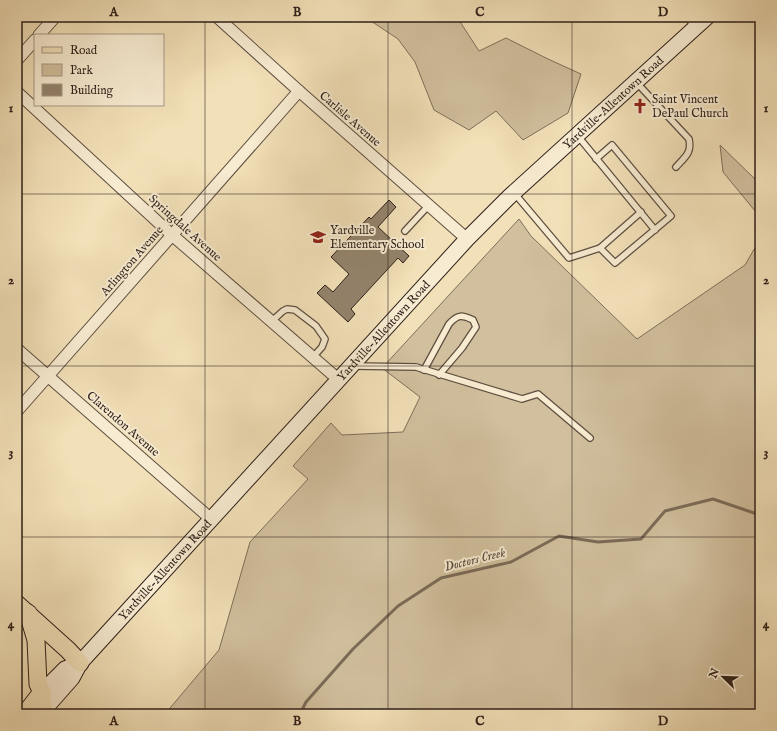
<svg xmlns="http://www.w3.org/2000/svg" width="777" height="731" font-family="'IM FELL English',serif">
<style>
.green{fill:#d1bf9d;stroke:#7f6f5b}
.lines{fill:none;stroke-linecap:round;stroke-linejoin:round}
.stream{stroke:#7b6b58;stroke-width:3}
.building{fill:#93836c;stroke:#2d1f19}
.service-casing{stroke:#5e4f41;stroke-width:8}
.minor-casing{stroke:#5e4f41;stroke-width:13}
.secondary-casing{stroke:#2d1f19;stroke-width:17}
.primary-casing{stroke:#2d1f19;stroke-width:19}
.service{stroke:#f7ebd1;stroke-width:5.5}
.minor{stroke:#f7ebd1;stroke-width:11}
.secondary{stroke:#f7ebd1;stroke-width:15}
.primary{stroke:#f2e0b8;stroke-width:17}
.grid{fill:none;stroke:#2d1f19;stroke-width:1;stroke-opacity:0.55}
.labels{text-anchor:middle;dominant-baseline:central;stroke-width:4;stroke-linejoin:round;paint-order:stroke}
.poi-label{font-size:12px;fill:#2d1f19;stroke:#f7ebd1;text-anchor:start}
.street-label{font-size:12px;fill:#2d1f19;stroke:#f7ebd1}
.water-label{font-size:13px;font-style:italic;fill:#5a4b3e;stroke:#f7ebd1}
.neatline{fill:none;stroke:#2d1f19;stroke-width:1.5}
.grid-label{font-size:13px;text-anchor:middle;font-weight:bold;fill:#2d1f19}
</style>
<rect width="100%" height="100%" fill="#f2e0b8"/>
<filter id="stains"><feTurbulence type="fractalNoise" baseFrequency=".005" numOctaves="4"/><feColorMatrix values="0 0 0 0 .2 0 0 0 0 .09 0 0 0 0 .02 0 0 0 .5 -.17"/></filter>
<radialGradient id="worn" r=".72"><stop offset=".6" stop-color="#630" stop-opacity="0"/><stop offset="1" stop-color="#630" stop-opacity=".3"/></radialGradient>
<g class="green">
<polygon points="365,17 457,17 479,51 506,38 548,59 581,74 568,113 523,140 496,111 469,130 434,110 415,62 398,39"/>
<polygon points="720,145 760,184 760,217 723,172"/>
<polygon points="519,219 531,236 637,339 745,265 760,239 760,714 165,714 219,650 250,542 308,479 293,466 331,423 342,435 403,432 420,397 382,368"/>
</g>
<g class="lines">
<polyline class="stream" points="300,714 306,702 353,649 398,606 441,578 511,562 559,536 598,542 641,539 665,511 713,499 760,515"/>
</g>
<polygon class="building" points="389,200 396,207 378,227 409,256 403,263 398,258 351,309 355,314 348,322 317,293 325,285 333,292 349,274 331,257 369,217 371,219"/>
<g class="lines">
<defs>
<g id="service">
<path d="M636,82L689,139C692,153 685,157 676,167"/>
<polyline points="577,135 655,230"/>
<polyline points="515,194 569,258 600,248 615,263 671,216 612,145 596,159"/>
<polyline points="405,231 429,205"/>
<polyline points="600,248 641,212"/>
<polyline points="272,321 283,311 287,309 295,310 316,326 325,339 322,347 313,357"/>
<polyline points="354,366 416,367 522,399 538,394 590,438"/>
<path d="M424,370L449,324C458,314 462,315 473,320L476,327L462,348L439,375"/>
</g>
<g id="minor">
<polyline points="217,17 299,91 467,239"/>
<polyline points="690,17 698,25"/>
<polyline points="39,35 55,17"/>
<polyline points="17,60 35,40"/>
<polyline points="17,92 172,235 339,380"/>
<polyline points="17,349 211,519"/>
<polyline points="17,411 299,91"/>
</g>
<g id="secondary">
<polyline points="42,692 65,669 80,663"/>
<path id="s1" d="M43,711L72,678L80,663L467,239L509,197L707,17"/>
</g>
<g id="primary">
<polyline points="17,604 68,650 80,663"/>
<polyline points="28,613 36,640 38,684 42,692 43,711 41,714"/>
<polyline points="25,714 42,692"/>
</g>
</defs>
<use href="#service" class="service-casing"/>
<use href="#minor" class="minor-casing"/>
<use href="#secondary" class="secondary-casing"/>
<use href="#primary" class="primary-casing"/>
<use href="#service" class="service"/>
<use href="#minor" class="minor"/>
<use href="#secondary" class="secondary"/>
<use href="#primary" class="primary"/>
</g>
<path class="grid" d="M205,17V714M388,17V714M572,17V714M17,194H760M17,366H760M17,537H760"/>
<defs>
<symbol id="church-bare" viewBox="-9 -9 18 18"><path d="M-1.2-6h2.4v3.5h3.3v2.4h-3.3V6h-2.4V-.1h-3.3v-2.4h3.3Z" fill="#8f2418" stroke="#f7ebd1" stroke-width="2.5" paint-order="stroke"/></symbol>
<symbol id="school-bare" viewBox="-9 -9 18 18"><path d="M0-5L7-2L0 1L-7-2ZM-4 1L0 2.5L4 1V4Q0 6-4 4Z" fill="#8f2418" stroke="#f7ebd1" stroke-width="2.5" paint-order="stroke"/></symbol>
</defs>
<g fill-rule="evenodd">
<use href="#church-bare" x="629" y="95" width="22" height="22"/>
<use href="#school-bare" x="307" y="226" width="22" height="22"/>
</g>
<g class="labels">
<g class="poi-label">
<text x="652" y="99">Saint Vincent<tspan x="652" dy="14">DePaul Church</tspan></text>
<text x="330" y="230">Yardville<tspan x="330" dy="14">Elementary School</tspan></text>
</g>
<g class="street-label">
<text stroke="none"><textPath href="#s1" startOffset="835">Yardville-Allentown Road</textPath></text>
<text transform="translate(350 119) rotate(41)">Carlisle Avenue</text>
<text transform="translate(185 228) rotate(42)">Springdale Avenue</text>
<text transform="translate(132 261) rotate(-49)">Arlington Avenue</text>
<text stroke="none"><textPath href="#s1" startOffset="511">Yardville-Allentown Road</textPath></text>
<text transform="translate(123 424) rotate(41)">Clarendon Avenue</text>
<text stroke="none"><textPath href="#s1" startOffset="187">Yardville-Allentown Road</textPath></text>
</g>
<g class="water-label">
<text transform="translate(475 560) rotate(-14)">Doctors Creek</text>
</g>
</g>
<rect width="777" height="731" fill="none" stroke="#f2e0b8" stroke-width="44"/>
<rect x="34" y="34" width="130" height="72" fill="#f7ebd1" stroke="#a69987"/>
<rect x="42" y="47" width="20" height="6" fill="#f2e0b8" stroke="#a69987"/>
<text x="70" y="54" font-size="12" fill="#2d1f19">Road</text>
<rect x="42" y="64" width="20" height="12" fill="#d1bf9d" stroke="#a69987"/>
<text x="70" y="74" font-size="12" fill="#2d1f19">Park</text>
<rect x="42" y="84" width="20" height="12" fill="#93836c" stroke="#a69987"/>
<text x="70" y="94" font-size="12" fill="#2d1f19">Building</text>
<g transform="translate(723 677) rotate(293)" stroke="#f7ebd1" stroke-width="3" paint-order="stroke">
<path d="M0-3L7 15L0 10L-7 15Z" fill="#2d1f19"/>
<text y="-6" font-size="11" font-weight="bold" text-anchor="middle" fill="#2d1f19">N</text>
</g>
<rect x="22" y="22" width="733" height="687" class="neatline"/>
<g class="grid-label">
<text x="114" y="16">A</text>
<text x="297" y="16">B</text>
<text x="480" y="16">C</text>
<text x="663" y="16">D</text>
<text x="11" y="112">1</text>
<text x="766" y="112">1</text>
<text x="11" y="284">2</text>
<text x="766" y="284">2</text>
<text x="11" y="456">3</text>
<text x="766" y="456">3</text>
<text x="11" y="628">4</text>
<text x="766" y="628">4</text>
<text x="114" y="725">A</text>
<text x="297" y="725">B</text>
<text x="480" y="725">C</text>
<text x="663" y="725">D</text>
</g>
<rect width="100%" height="100%" filter="url(#stains)"/>
<rect width="100%" height="100%" fill="url(#worn)"/>
</svg>
